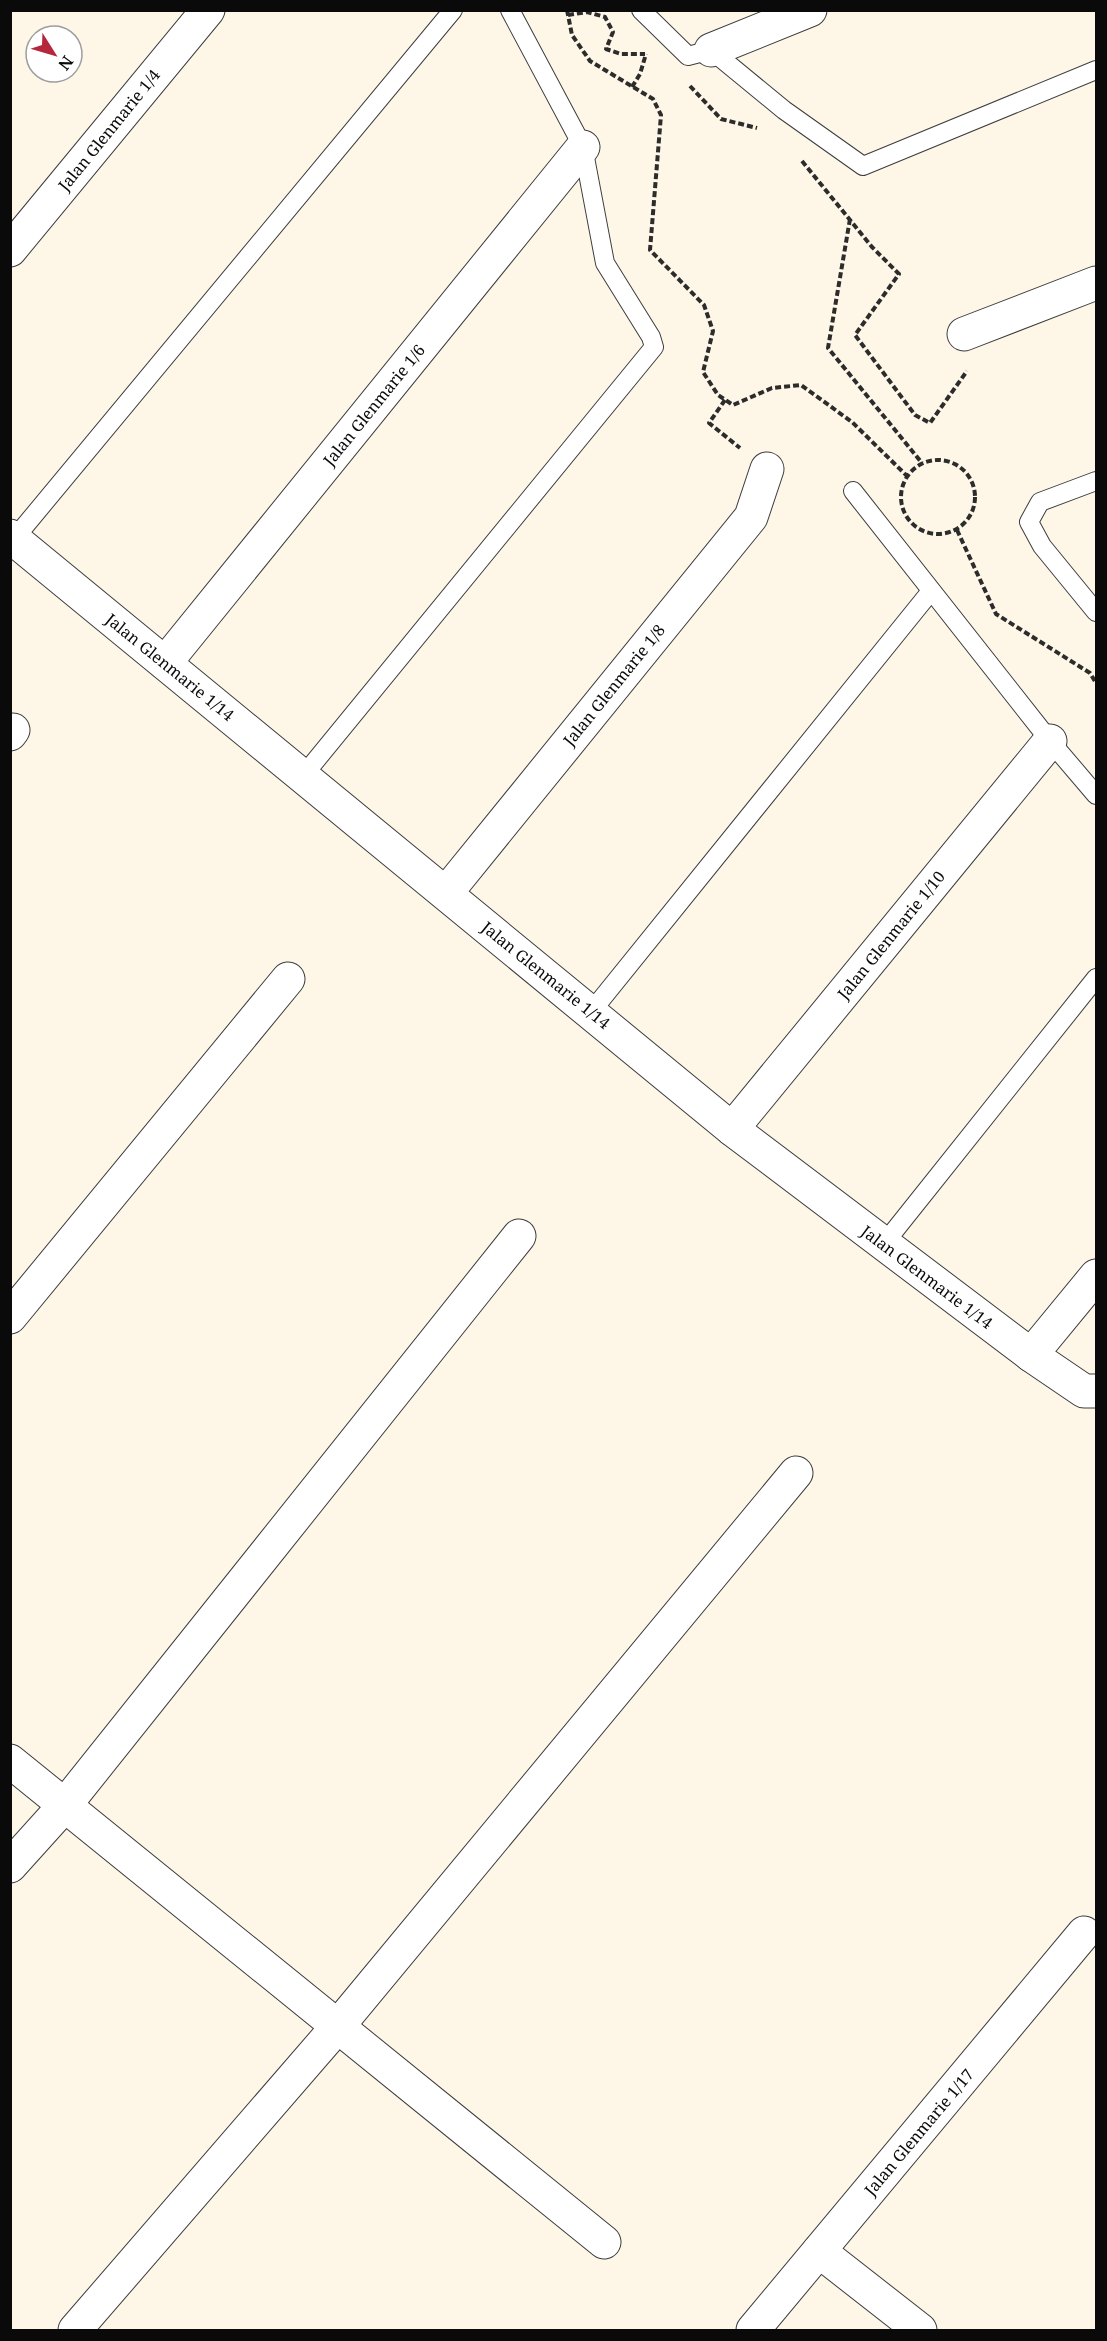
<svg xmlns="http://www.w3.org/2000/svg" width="1107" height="2341" font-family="'Noto Serif',serif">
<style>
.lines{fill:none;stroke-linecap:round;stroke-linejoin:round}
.lane-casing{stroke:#3d3d3d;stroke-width:20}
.street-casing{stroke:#3d3d3d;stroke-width:35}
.path{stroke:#2c2c2c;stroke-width:4;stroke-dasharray:6 3;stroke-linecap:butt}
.lane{stroke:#fff;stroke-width:18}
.street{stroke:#fff;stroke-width:33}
.labels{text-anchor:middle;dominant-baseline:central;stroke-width:6;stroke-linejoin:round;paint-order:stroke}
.street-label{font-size:16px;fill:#0a0a0a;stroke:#fff}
</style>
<rect width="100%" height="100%" fill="#fef7e7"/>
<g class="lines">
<defs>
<g id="lane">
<polyline points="641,10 688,56 711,50 784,110 863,166 1096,70"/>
<polyline points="1096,481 1040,502 1029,522 1042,546 1096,612"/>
<polyline points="853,491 1050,741 1096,795"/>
<polyline points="14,539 453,10"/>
<polyline points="303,776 654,347 651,337 605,263 583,147 510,10"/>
<polyline points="591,1012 931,591"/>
<polyline points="883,1245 1096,978"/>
</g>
<g id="street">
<polyline points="711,50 810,10"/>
<polyline points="10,250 208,10"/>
<polyline points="964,334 1096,283"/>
<polyline points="10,536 732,1129 1031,1355 1084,1391 1096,1391"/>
<polyline points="165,663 583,147"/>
<polyline points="10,734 13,730"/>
<polyline points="446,893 751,517 767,469"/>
<polyline points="732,1129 1050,741"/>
<polyline points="10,1317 288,979"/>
<polyline points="1031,1355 1096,1276"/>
<polyline points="10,1761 604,2242"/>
<polyline points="10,1866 65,1805 519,1236"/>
<polyline points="819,2251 920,2330"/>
<polyline points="75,2330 338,2026 796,1473"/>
<polyline points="753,2330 1084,1933"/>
</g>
</defs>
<use href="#lane" class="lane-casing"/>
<use href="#street" class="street-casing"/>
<g class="path">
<polyline points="567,10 572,35 590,61 653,99 661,115 650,250 704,305 713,331 703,372 718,395 733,405 772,388 801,385 852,422 907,476"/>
<polyline points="568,15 587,12 605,17 613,32 606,49 621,54 645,54"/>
<polyline points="690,86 721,119 757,128"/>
<polyline points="632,87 640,74 646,54"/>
<polyline points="802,161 872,247 899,274 855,335 915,415 930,423 967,371"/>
<polyline points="850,219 828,348 922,463"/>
<polyline points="725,400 709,423 740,448"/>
<circle cx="938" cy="497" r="37"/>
<polyline points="957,530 996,614 1090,673 1096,683"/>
</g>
<use href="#lane" class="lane"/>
<use href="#street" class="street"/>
</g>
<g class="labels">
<g class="street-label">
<text transform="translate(109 130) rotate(-51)">Jalan Glenmarie 1/4</text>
<text transform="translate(374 405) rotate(-51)">Jalan Glenmarie 1/6</text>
<text transform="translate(170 667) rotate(39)">Jalan Glenmarie 1/14</text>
<text transform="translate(614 685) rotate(-51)">Jalan Glenmarie 1/8</text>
<text transform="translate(891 935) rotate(-51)">Jalan Glenmarie 1/10</text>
<text transform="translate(546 975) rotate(39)">Jalan Glenmarie 1/14</text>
<text transform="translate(927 1277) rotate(37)">Jalan Glenmarie 1/14</text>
<text transform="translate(919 2132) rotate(-50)">Jalan Glenmarie 1/17</text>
</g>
</g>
<rect width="1107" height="2341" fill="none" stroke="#0a0a0a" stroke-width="24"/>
<g transform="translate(54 54) rotate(127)"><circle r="28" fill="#ffffff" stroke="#9d9d9d" stroke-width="1.5"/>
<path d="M0-4.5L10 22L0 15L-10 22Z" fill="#b5273d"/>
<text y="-9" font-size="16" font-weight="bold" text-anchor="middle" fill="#0a0a0a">N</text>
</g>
</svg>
